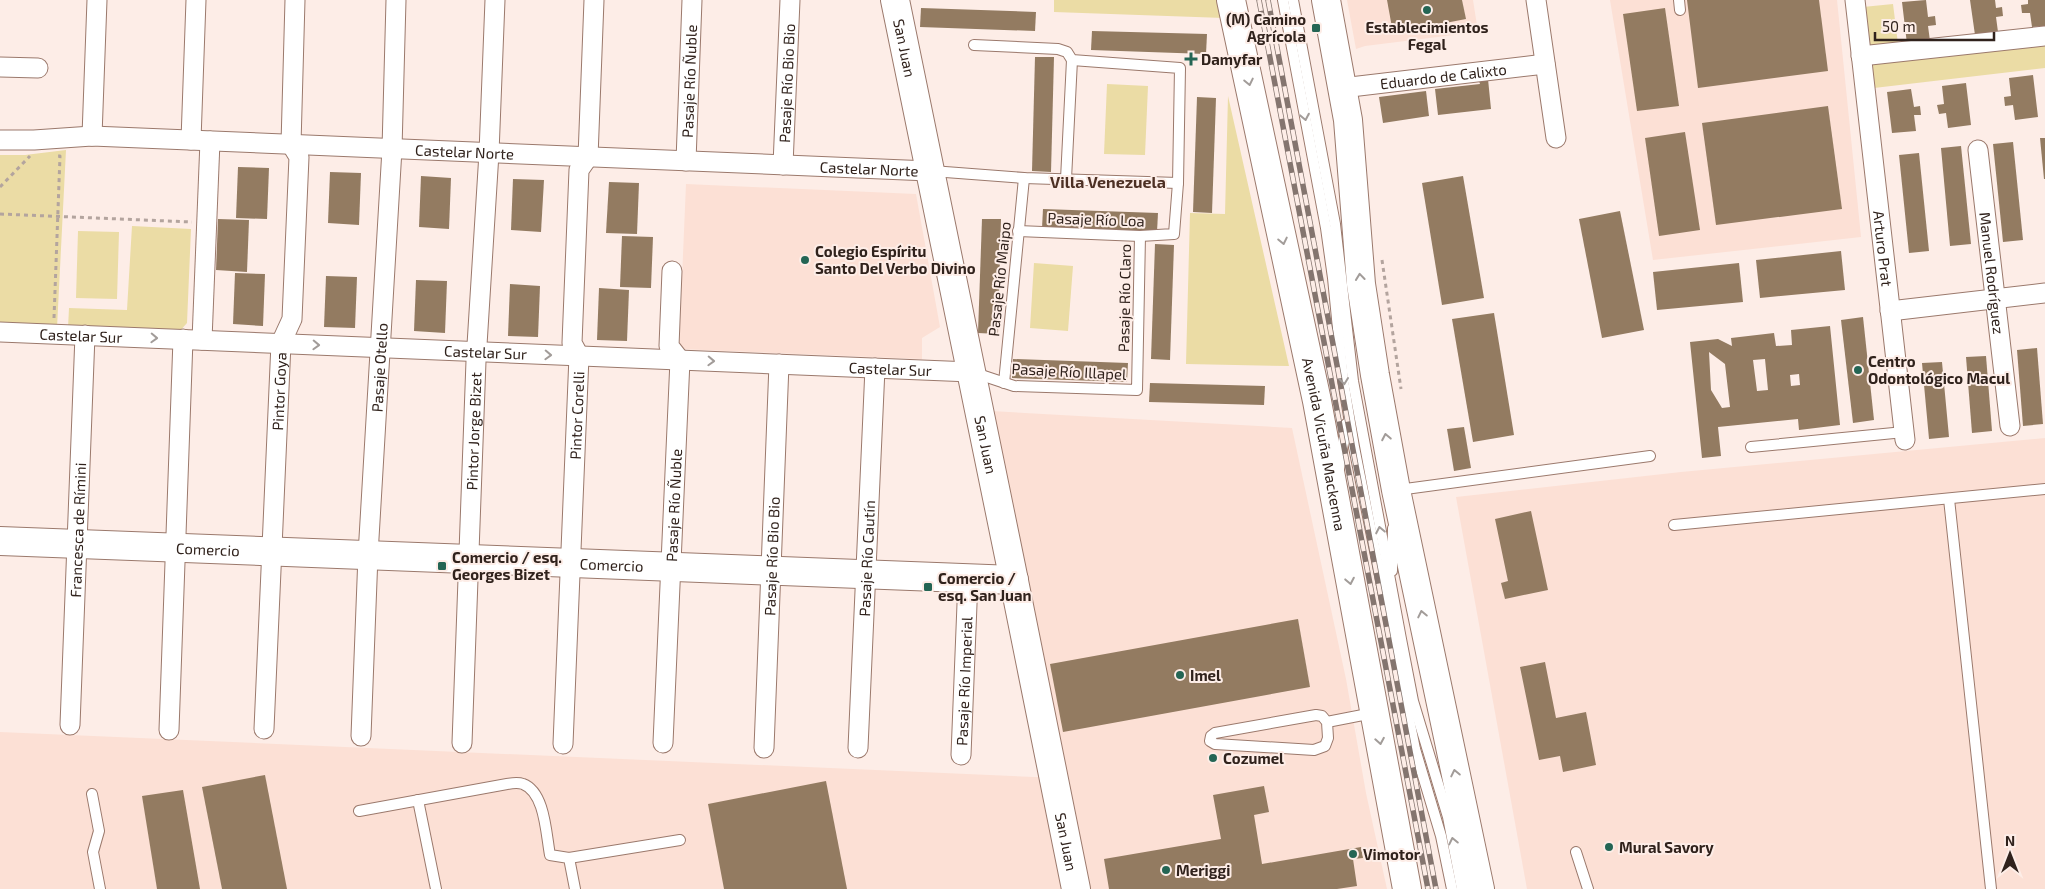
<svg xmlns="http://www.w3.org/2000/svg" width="2045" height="889" font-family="'Exo 2',sans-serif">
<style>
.built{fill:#fce0d5}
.green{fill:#ebdca5}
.building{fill:#937b61;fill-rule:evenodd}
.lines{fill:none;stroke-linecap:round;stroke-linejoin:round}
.lane-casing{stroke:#9b796c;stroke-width:12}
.street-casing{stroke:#9b796c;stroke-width:21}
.secondary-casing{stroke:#9b796c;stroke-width:30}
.primary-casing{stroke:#9b796c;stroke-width:30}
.path{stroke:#b3a49e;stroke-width:3;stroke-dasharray:4 4;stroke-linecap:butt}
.lane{stroke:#fff;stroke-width:10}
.street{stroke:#fff;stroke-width:19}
.secondary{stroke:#fff;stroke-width:28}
.primary{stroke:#fff;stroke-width:28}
.rail-casing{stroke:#84756f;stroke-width:5.5}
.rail{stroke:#fdede7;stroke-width:4;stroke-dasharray:11;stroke-linecap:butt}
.oneway{stroke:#a29c99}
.poi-dot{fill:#246554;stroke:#fdede7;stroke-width:2}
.labels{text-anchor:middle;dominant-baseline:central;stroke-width:4;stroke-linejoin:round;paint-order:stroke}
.poi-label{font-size:15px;font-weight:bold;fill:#30221c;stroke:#fdede7;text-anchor:start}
.street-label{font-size:15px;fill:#30221c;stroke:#fdede7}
.neighbourhood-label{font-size:16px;font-weight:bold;fill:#4d3024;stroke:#fdede7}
</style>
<rect width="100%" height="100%" fill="#fdede7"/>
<g class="built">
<polygon points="1347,0 1473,0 1478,32 1365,46 1356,49"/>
<polygon points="1610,0 1837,0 1861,237 1653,260"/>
<polygon points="686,184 916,194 940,327 922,338 922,359 679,349"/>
<polygon points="991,411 1292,428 1346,679 1366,793 1387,889 0,889 0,732 1059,778"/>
<polygon points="2045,438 2045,889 1527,889 1456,497 1681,472"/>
</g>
<g class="green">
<polygon points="1054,0 1221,0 1224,18 1054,12"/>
<polygon points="1893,4 1900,60 2045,43 2045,68 1874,88 1863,7"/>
<polygon points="1107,84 1148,86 1145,155 1104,154"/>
<polygon points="1228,96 1289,366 1186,364 1190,213 1225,214"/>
<polygon points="66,150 57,328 0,325 0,155 25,155"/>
<polygon points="132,226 191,229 187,323 178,333 68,328 69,308 127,310"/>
<polygon points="78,231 119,232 117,299 76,298"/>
<polygon points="1034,263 1073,266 1068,331 1030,328"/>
</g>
<g class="building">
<polygon points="1387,0 1462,0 1466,19 1393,33"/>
<polygon points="1687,0 1819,0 1828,71 1698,88"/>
<polygon points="1926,0 1928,17 1935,16 1936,25 1928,26 1930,41 1907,44 1902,2"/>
<polygon points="1970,0 1995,0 1996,8 2002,7 2003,16 1996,17 1998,32 1975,35"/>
<polygon points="2028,0 2045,0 2045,26 2032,27 2030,13 2022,13 2021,5 2028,4"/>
<polygon points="921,8 1036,12 1035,31 920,27"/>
<polygon points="1665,8 1679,106 1637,111 1623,14"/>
<polygon points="1092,31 1207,34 1206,54 1091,50"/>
<polygon points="1035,57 1054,57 1051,172 1032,171"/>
<polygon points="2033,75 2038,117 2015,120 2013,105 2005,106 2004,97 2011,96 2009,78"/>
<polygon points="1488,79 1491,109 1438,115 1435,89 1480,84 1479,81"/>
<polygon points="1966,83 1971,125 1948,128 1946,113 1939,114 1937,105 1944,104 1942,86"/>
<polygon points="1911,89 1914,107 1920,106 1921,115 1914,115 1916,131 1892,133 1887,92"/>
<polygon points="1426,91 1429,116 1383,123 1379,97"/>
<polygon points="1197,97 1216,98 1212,213 1193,212"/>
<polygon points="1828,106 1842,209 1716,225 1702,123"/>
<polygon points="1685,132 1700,230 1659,236 1645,138"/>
<polygon points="2040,138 2045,138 2045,179 2044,179"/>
<polygon points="2013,142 2023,240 2003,242 1993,144"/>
<polygon points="1961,146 1971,244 1950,246 1941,148"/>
<polygon points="1919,153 1929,251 1909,253 1899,155"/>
<polygon points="238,167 269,168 267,219 236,218"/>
<polygon points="330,172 361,173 359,225 328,223"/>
<polygon points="421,176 451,178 449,229 419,227"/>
<polygon points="1463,176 1484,298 1442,305 1422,183"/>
<polygon points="513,179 544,180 541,232 511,230"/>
<polygon points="609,182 639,183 637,234 606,233"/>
<polygon points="1043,209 1158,213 1157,232 1042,228"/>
<polygon points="1620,211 1644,330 1602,338 1579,219"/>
<polygon points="218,219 249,220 247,272 216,270"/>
<polygon points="982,219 1001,219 998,334 978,333"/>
<polygon points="622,236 653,237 651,288 620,287"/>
<polygon points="1155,244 1174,245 1170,360 1151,359"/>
<polygon points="1841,251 1845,290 1760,298 1756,260"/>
<polygon points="1739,263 1743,302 1657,310 1653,272"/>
<polygon points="235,273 265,274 263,326 233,324"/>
<polygon points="326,276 357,277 355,328 324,327"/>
<polygon points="416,280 447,281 445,333 414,331"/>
<polygon points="510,284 540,286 538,337 508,336"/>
<polygon points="599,288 629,290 627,341 597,340"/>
<polygon points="1494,313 1514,435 1473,442 1452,319"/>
<polygon points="1863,317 1874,420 1853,423 1841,320"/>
<path d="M1830,326L1840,425L1799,430L1798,419L1718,427L1721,456L1702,458L1690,342L1718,339L1732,346L1731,338L1774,333L1776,346L1792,345L1791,330ZM1709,352L1725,364L1730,407L1722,408L1711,390ZM1765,359L1768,390L1757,391L1753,360ZM1799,374L1800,385L1791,386L1790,375Z"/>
<polygon points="2037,348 2043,424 2023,426 2017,350"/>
<polygon points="1986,356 1992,431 1972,433 1966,357"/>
<polygon points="1013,359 1128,363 1127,382 1012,378"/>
<polygon points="1942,362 1949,437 1929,439 1922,363"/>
<polygon points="1150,383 1265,386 1264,405 1149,402"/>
<polygon points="1464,427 1471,468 1454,471 1447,429"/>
<polygon points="1531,511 1548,590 1505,599 1501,583 1508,581 1495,519"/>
<polygon points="1298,619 1310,687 1063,732 1050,664"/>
<polygon points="1545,662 1556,718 1586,712 1596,765 1563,772 1560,756 1539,760 1520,667"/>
<polygon points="265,775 287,889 222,889 202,787"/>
<polygon points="826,781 847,889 724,889 708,804"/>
<polygon points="1264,786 1269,812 1254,815 1262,864 1361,847 1363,858 1353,859 1357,886 1337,889 1109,889 1104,859 1221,839 1213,795"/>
<polygon points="183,790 200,889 157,889 142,796"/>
</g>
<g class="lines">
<defs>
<g id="lane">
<polyline points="1283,0 1326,228 1333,278 1343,380 1354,447 1415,749 1441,836 1452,889"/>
<polyline points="1293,0 1335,224 1353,381 1401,639 1413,701 1448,817 1462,889"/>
<polyline points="1679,0 1680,10"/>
<polyline points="974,45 1058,49 1067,52 1072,60 1180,68 1178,183 1174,234 1140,236 1018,231"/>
<polyline points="932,171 1024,178 1178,183"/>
<polyline points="1066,179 1072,60"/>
<polyline points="975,373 1014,386 1137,390 1140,236"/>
<polyline points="1004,383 1024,178"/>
<polyline points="1751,447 1904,432"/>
<polyline points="1339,469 1346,424"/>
<polyline points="1398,490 1650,456"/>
<polyline points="1949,499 1991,889"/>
<polyline points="1674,525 2045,489"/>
<polyline points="1392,571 1393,528"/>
<polyline points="1327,722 1322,716 1316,715 1215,733 1211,736 1210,741 1215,744 1314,750 1325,746 1328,738 1327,722 1373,713"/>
<polyline points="92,794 99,831 93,852 100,889"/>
<polyline points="418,800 436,889"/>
<path d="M359,811L507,784C512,783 518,782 523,784C545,792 546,834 550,855L569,858L575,889"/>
<polyline points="1576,852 1588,889"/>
<polyline points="569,858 680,840"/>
</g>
<g id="street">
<polyline points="1536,0 1556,138"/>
<path id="s1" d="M1855,0L1905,440"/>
<polyline points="1861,56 2045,36"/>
<polyline points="0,67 38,68"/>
<path id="s2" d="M1342,88L1545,64"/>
<polyline points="92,136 97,0"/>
<path id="s3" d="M0,140H34L92,136L929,171"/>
<polyline points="191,140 196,0"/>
<path id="s4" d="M1978,150L2010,426"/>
<path id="s5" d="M686,161L692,0"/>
<path id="s6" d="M783,165L790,0"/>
<polyline points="1890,311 2045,293"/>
<path id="s7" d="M0,332L971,372"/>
<polyline points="202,340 210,141"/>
<path id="s8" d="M70,725L85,335"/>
<path id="s9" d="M264,729L281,343L292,319L299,157L291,144L295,0"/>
<polyline points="169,730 183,339"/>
<path id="s10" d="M361,736L368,555L392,149L396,0"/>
<path id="s11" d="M462,743L476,361L489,153L495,0"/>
<path id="s12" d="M663,743L680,360L669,346L672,271"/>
<path id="s13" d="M563,744L579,356L572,343L579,170L588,157L594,0"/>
<path id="s14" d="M764,748L779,364"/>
<path id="s15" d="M858,748L875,368"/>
<path id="s16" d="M961,755L968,579"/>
</g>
<g id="secondary">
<path id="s17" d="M895,0L1011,566L1076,889"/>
<path id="s18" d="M0,541L1014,580"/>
</g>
<g id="primary">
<path id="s19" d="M1231,0L1317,401L1407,889"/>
<polyline points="1326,0 1348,120 1361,284 1375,375 1396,490 1480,889"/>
</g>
</defs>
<use href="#lane" class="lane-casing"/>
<use href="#street" class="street-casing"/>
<use href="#secondary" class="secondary-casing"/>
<use href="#primary" class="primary-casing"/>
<g class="path">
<polyline points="0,187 30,156"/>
<polyline points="0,214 192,222"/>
<polyline points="1382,260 1401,389"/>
<polyline points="54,318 60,156 58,156"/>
</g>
<use href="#lane" class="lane"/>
<use href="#street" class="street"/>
<use href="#secondary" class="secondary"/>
<use href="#primary" class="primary"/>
<defs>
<g id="rail">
<polyline points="1259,0 1428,889"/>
<polyline points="1268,0 1436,889"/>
</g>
</defs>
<use href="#rail" class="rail-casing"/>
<use href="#rail" class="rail"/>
</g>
<defs><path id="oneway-chevron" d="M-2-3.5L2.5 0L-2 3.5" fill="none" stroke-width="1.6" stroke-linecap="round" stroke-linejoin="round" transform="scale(1.25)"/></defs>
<g class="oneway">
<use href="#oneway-chevron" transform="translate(1249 82) rotate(78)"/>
<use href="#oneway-chevron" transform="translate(1305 117) rotate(79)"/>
<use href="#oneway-chevron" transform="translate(1283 241) rotate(78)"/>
<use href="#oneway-chevron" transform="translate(1360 277) rotate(-96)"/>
<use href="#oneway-chevron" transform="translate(154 338) rotate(2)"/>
<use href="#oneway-chevron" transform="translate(316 345) rotate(2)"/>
<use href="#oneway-chevron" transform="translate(548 355) rotate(2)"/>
<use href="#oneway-chevron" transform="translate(711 361) rotate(2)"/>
<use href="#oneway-chevron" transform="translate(1344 381) rotate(83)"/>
<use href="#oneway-chevron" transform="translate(1386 437) rotate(-101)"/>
<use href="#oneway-chevron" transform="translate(1380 530) rotate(-101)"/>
<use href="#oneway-chevron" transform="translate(1350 581) rotate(79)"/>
<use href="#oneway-chevron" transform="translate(1422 614) rotate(-102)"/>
<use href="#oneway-chevron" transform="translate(1380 741) rotate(80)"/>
<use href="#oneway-chevron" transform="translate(1455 773) rotate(-102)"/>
<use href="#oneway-chevron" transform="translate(1453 841) rotate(-102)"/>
</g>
<g class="poi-dot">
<circle cx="1427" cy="10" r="5"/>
<rect x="1311" y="23" width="10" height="10" rx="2.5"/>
<path d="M1188.5 51.5h5v5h5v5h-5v5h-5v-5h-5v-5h5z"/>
<circle cx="805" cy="260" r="5"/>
<circle cx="1858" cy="370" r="5"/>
<rect x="437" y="561" width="10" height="10" rx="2.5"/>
<rect x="923" y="582" width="10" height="10" rx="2.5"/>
<circle cx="1180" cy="675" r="5"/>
<circle cx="1213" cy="758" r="5"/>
<circle cx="1609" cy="847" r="5"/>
<circle cx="1353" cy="854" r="5"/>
<circle cx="1166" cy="870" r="5"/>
</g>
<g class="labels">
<g class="poi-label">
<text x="1306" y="19" text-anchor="end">(M) Camino<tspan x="1306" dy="17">Agrícola</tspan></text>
<text x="1427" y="27" text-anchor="middle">Establecimientos<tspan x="1427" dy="17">Fegal</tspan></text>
<text x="1201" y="59">Damyfar</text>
<text x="815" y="251">Colegio Espíritu<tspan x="815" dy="17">Santo Del Verbo Divino</tspan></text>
<text x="1868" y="361">Centro<tspan x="1868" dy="17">Odontológico Macul</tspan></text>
<text x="452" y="557">Comercio / esq.<tspan x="452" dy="17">Georges Bizet</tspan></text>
<text x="938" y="578">Comercio /<tspan x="938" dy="17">esq. San Juan</tspan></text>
<text x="1190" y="675">Imel</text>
<text x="1223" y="758">Cozumel</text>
<text x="1619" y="847">Mural Savory</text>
<text x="1363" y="854">Vimotor</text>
<text x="1176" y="870">Meriggi</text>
</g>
<g class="street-label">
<text stroke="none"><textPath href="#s17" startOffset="49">San Juan</textPath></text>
<text stroke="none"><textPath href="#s2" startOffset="102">Eduardo de Calixto</textPath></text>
<text stroke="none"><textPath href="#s5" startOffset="80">Pasaje Río Ñuble</textPath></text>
<text stroke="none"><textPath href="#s6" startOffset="82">Pasaje Río Bio Bio</textPath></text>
<text stroke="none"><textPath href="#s3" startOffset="465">Castelar Norte</textPath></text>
<text stroke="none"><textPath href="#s3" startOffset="870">Castelar Norte</textPath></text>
<text transform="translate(1096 219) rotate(2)">Pasaje Río Loa</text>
<text stroke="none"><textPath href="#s1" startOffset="250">Arturo Prat</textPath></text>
<text stroke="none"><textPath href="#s4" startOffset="124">Manuel Rodríguez</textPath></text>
<text transform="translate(999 279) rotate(-84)">Pasaje Río Maipo</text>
<text transform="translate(1124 298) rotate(-89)">Pasaje Río Claro</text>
<text stroke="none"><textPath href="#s7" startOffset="81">Castelar Sur</textPath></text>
<text stroke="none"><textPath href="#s7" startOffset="486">Castelar Sur</textPath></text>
<text stroke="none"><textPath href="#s10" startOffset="369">Pasaje Otello</textPath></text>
<text stroke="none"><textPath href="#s7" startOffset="891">Castelar Sur</textPath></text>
<text transform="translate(1069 371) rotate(3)">Pasaje Río Illapel</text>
<text stroke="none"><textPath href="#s9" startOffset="338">Pintor Goya</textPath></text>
<text stroke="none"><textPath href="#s13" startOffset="329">Pintor Corelli</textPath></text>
<text stroke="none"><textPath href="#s11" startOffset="312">Pintor Jorge Bizet</textPath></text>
<text stroke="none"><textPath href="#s17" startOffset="454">San Juan</textPath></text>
<text stroke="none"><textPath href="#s19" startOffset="454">Avenida Vicuña Mackenna</textPath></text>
<text stroke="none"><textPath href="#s12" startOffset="238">Pasaje Río Ñuble</textPath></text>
<text stroke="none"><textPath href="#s8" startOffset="195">Francesca de Rímini</textPath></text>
<text stroke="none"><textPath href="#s18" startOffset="208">Comercio</textPath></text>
<text stroke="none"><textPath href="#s14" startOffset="192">Pasaje Río Bio Bio</textPath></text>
<text stroke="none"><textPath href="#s15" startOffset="190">Pasaje Río Cautín</textPath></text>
<text stroke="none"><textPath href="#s18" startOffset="612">Comercio</textPath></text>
<text stroke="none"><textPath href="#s16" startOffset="74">Pasaje Río Imperial</textPath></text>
<text stroke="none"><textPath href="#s17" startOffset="859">San Juan</textPath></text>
</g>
<g class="neighbourhood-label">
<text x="1108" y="181">Villa Venezuela</text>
</g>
</g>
<g transform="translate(2010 854)" stroke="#fdede7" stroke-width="4" paint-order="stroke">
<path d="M0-4L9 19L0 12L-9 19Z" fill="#30221c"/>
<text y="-8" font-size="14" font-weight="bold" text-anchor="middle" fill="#30221c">N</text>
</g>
<path d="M1875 32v8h119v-8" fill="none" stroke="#30221c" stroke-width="2.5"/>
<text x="1882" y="32" font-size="15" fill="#30221c" stroke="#fdede7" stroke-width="4" paint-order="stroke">50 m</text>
</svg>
